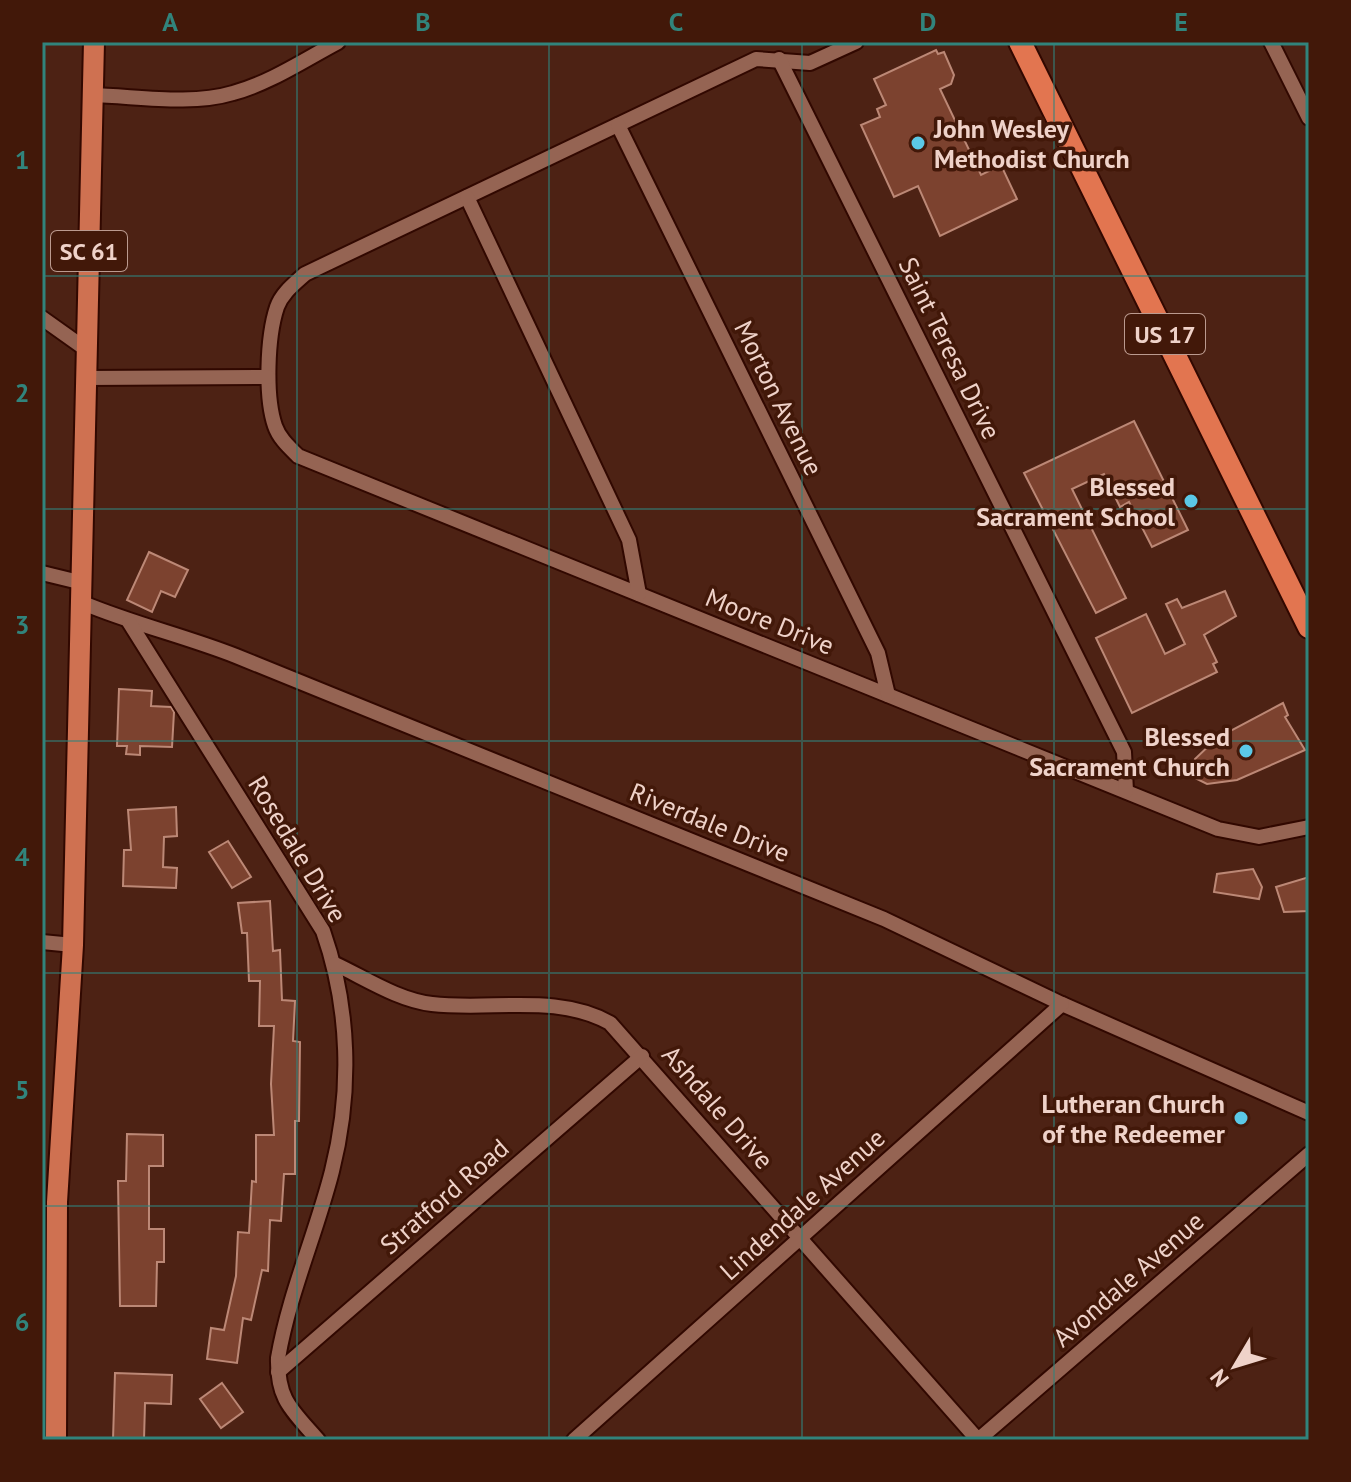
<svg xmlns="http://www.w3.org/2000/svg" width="1351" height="1482" font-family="'PT Sans',sans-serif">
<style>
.building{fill:#7c422f;stroke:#bc8876;stroke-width:2}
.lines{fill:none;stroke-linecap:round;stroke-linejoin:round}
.minor-casing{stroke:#310800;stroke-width:18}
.primary-casing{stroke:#310800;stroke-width:24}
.trunk-casing{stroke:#310800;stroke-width:26}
.minor{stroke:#956453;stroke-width:14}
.primary{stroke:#cf7151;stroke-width:20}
.trunk{stroke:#e27550;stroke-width:22}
.grid{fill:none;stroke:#31847c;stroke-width:2;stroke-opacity:0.55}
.poi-dot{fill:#5bc8e6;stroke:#421809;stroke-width:3}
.labels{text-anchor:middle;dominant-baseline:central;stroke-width:7;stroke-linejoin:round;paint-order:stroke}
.shield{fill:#421809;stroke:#bb9a8f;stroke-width:2}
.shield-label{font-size:24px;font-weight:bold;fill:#efd2c9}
.poi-label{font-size:26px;font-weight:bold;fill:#efd2c9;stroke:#421809;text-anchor:end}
.street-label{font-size:26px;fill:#efd2c9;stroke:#421809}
.neatline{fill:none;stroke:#31847c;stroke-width:3}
.grid-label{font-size:26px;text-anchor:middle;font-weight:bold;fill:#31847c}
</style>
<rect width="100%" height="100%" fill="#4d2214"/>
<g class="building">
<polygon points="936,50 938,54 944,52 954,75 951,84 940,89 981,175 1001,165 1017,199 940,236 918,186 894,197 861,125 880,117 877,109 886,105 874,79"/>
<polygon points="1134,421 1188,530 1152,547 1129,502 1120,507 1104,474 1072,489 1126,598 1096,613 1024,473"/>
<polygon points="149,552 188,570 175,597 161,591 152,612 127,600"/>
<polygon points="1225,591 1236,616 1204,635 1217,662 1213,664 1217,672 1132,713 1096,638 1146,614 1165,654 1185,644 1166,604 1177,599 1182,608"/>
<polygon points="119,689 152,691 151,706 171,707 174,712 172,747 140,746 140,755 126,754 127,746 117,746"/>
<polygon points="1283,703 1288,715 1285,717 1305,750 1237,780 1207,784 1195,778 1192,771 1195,759 1217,738"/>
<polygon points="176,807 177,836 164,837 163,867 177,868 176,888 123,886 124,850 131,850 128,810"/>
<polygon points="228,841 251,877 232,888 209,852"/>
<polygon points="1253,869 1262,887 1259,899 1214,892 1217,874"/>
<polygon points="1309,877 1309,911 1284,912 1276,887"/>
<polygon points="270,901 273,951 280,950 282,1000 295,1001 293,1041 300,1042 299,1121 295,1121 295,1174 284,1174 281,1221 270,1220 268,1271 262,1270 251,1320 243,1318 237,1363 207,1359 211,1328 224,1330 236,1276 238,1232 249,1233 252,1181 256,1182 256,1135 274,1135 271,1084 274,1026 259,1026 260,981 249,981 247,933 242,933 238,903"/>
<polygon points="127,1134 163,1135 163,1166 149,1166 149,1229 164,1229 164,1262 157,1262 156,1306 120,1306 118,1181 126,1181"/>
<polygon points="115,1373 172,1375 171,1404 145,1403 144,1440 113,1440"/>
<polygon points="222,1383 243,1412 221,1428 200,1399"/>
</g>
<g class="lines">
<defs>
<g id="minor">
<path d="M856,42L810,63L756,59L305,274C294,284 282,293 277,307C267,337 265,397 275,426C279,438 289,447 298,456L1218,829L1259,837L1309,827"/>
<polyline points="1271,42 1309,118"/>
<polyline points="779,59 1124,752 1126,791"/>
<path d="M92,95C136,96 190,106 233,93C270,83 304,60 338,42"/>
<polyline points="618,125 878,653 888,695"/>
<polyline points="467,197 629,540 639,594"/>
<polyline points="42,318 87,350"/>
<polyline points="87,378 268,377"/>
<polyline points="42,573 83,583"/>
<path d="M83,603C133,624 185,636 236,656L884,919L1062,1004L1309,1113"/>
<path d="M129,622L323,931C350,1008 352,1092 332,1171C316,1234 289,1294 278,1358C277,1400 292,1410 318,1440"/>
<polyline points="42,942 73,945"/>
<path d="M335,964C365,978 398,1000 432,1004C491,1011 557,993 610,1023L978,1440L1309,1154"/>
<polyline points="278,1372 642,1056"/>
<polyline points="574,1440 1062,1004"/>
</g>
<polyline id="primary" points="56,1440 57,1202 73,945 94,42"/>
<polyline id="trunk" points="1020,42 1309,627"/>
</defs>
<use href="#minor" class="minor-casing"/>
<use href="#primary" class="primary-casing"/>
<use href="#trunk" class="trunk-casing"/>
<use href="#minor" class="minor"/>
<use href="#primary" class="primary"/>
<use href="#trunk" class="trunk"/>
</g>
<path class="grid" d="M297,42V1440M549,42V1440M802,42V1440M1054,42V1440M42,276H1309M42,509H1309M42,741H1309M42,973H1309M42,1206H1309"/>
<g class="poi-dot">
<circle cx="918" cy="143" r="8"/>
<circle cx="1191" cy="501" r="8"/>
<circle cx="1246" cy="751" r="8"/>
<circle cx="1241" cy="1118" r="8"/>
</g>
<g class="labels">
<g class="shield">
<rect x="51" y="231" width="76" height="40" rx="6"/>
<rect x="1125" y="314" width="80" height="40" rx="6"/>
</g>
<g class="shield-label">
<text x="89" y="251">SC 61</text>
<text x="1165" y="334">US 17</text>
</g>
<g class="poi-label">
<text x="934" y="128" text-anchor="start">John Wesley<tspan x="934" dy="30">Methodist Church</tspan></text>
<text x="1175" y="486">Blessed<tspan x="1175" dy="30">Sacrament School</tspan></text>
<text x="1230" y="736">Blessed<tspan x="1230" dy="30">Sacrament Church</tspan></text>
<text x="1225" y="1103">Lutheran Church<tspan x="1225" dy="30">of the Redeemer</tspan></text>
</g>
<g class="street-label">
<text transform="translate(950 348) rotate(64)">Saint Teresa Drive</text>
<text transform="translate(779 398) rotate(64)">Morton Avenue</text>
<text transform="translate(770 621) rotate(22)">Moore Drive</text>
<text transform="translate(710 822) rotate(22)">Riverdale Drive</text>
<text transform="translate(298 849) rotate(59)">Rosedale Drive</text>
<text transform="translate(718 1107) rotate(49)">Ashdale Drive</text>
<text transform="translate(444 1196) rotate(-41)">Stratford Road</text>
<text transform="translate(802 1204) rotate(-42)">Lindendale Avenue</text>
<text transform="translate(1128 1279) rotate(-41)">Avondale Avenue</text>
</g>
</g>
<rect width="1351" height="1482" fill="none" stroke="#421809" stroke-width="88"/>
<g transform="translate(1235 1366) rotate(232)" stroke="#421809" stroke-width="6" paint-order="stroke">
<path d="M0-6L14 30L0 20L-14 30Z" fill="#efd2c9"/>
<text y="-12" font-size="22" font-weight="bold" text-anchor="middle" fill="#efd2c9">N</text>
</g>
<rect x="44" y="44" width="1263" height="1394" class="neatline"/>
<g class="grid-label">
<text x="170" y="31">A</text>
<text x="423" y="31">B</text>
<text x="676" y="31">C</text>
<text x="928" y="31">D</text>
<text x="1181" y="31">E</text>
<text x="22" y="169">1</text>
<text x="22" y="402">2</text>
<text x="22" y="634">3</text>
<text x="22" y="866">4</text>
<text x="22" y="1099">5</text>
<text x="22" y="1331">6</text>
</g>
</svg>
